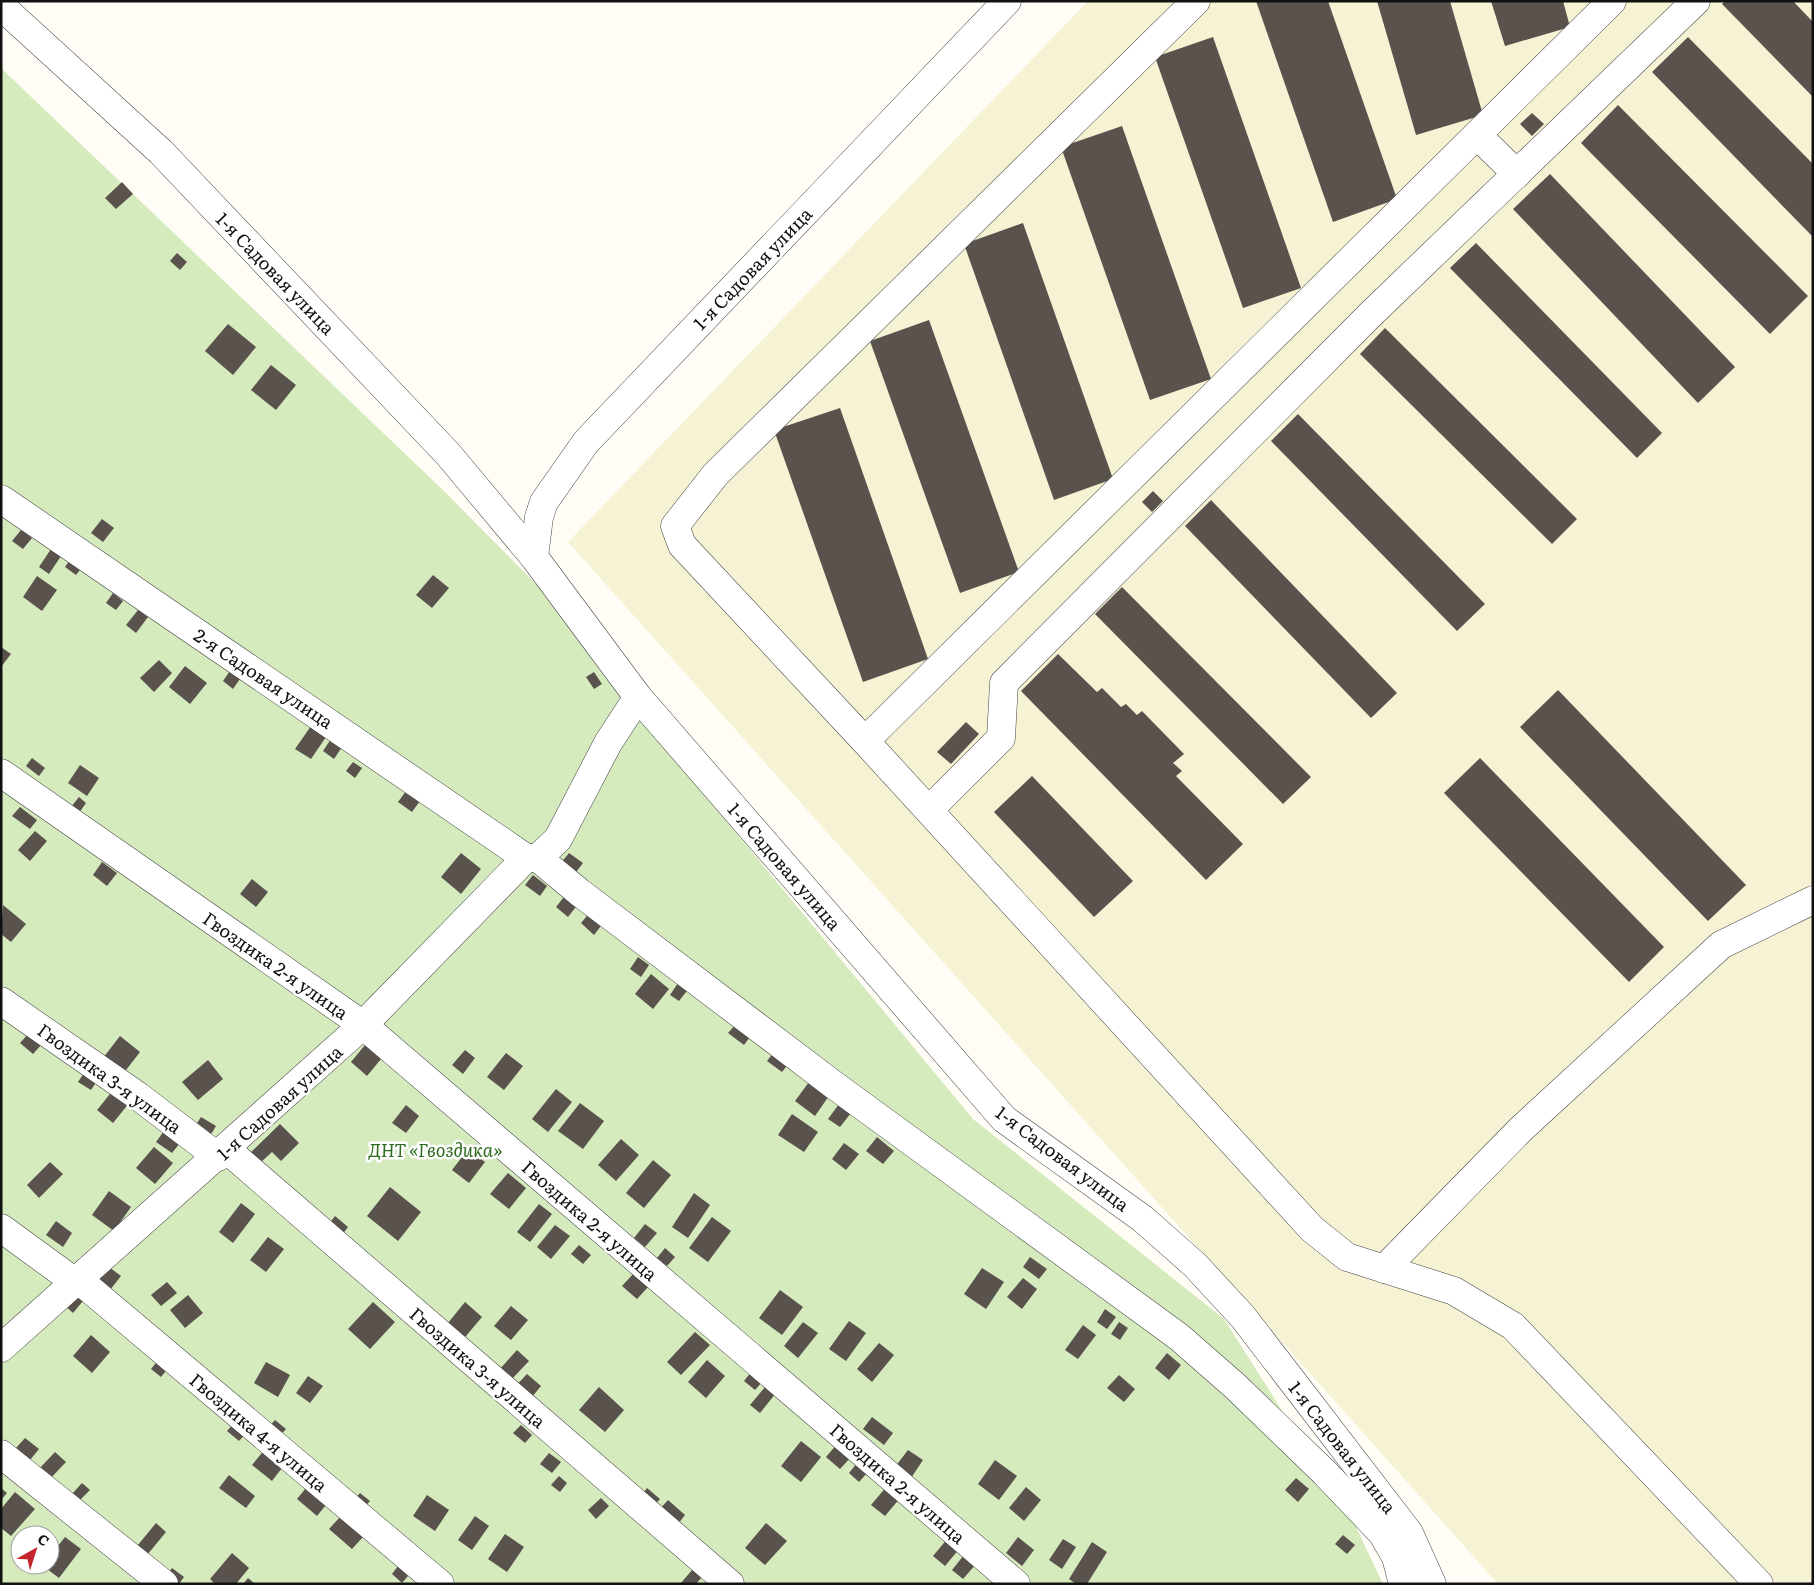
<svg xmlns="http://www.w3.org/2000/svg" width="1814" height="1585" font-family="Literata,serif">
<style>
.farmland{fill:#f6f3d4}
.green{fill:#d5ebbd;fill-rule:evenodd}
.building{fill:#5a524d}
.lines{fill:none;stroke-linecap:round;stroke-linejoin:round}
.minor-casing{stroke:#444;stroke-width:29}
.minor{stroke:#fff;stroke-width:28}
.labels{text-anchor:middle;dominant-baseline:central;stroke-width:5;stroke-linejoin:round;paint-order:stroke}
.street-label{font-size:18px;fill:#111;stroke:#fff}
.park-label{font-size:18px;font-style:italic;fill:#2f6b1f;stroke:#fff}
</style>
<rect width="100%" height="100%" fill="#fffdf5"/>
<polygon class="farmland" points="1088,1 1813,1 1813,1584 1498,1584 568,542"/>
<path class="green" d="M1,68L444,491L537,585L641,718L973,1119L1224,1319L1356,1527L1383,1584H1ZM20,1535H50V1565H20Z"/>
<g class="building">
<polygon points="1256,1 1328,1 1397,199 1333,222"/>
<polygon points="1377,1 1450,1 1483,115 1416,135"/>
<polygon points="1491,1 1563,1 1570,27 1505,46"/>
<polygon points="1725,1 1793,1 1813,22 1813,97 1722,4"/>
<polygon points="1213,37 1301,288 1243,308 1155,57"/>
<polygon points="1688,37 1813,164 1813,237 1652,72"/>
<polygon points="1618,105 1808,296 1770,334 1581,143"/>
<polygon points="1532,113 1544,124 1532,136 1520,124"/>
<polygon points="1122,126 1211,379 1150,400 1061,147"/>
<polygon points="1550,174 1735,367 1698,403 1513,209"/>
<polygon points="122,182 133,194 116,209 105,198"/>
<polygon points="1023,223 1113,479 1054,500 964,244"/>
<polygon points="1476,243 1662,433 1637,458 1450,268"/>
<polygon points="177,253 187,262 180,270 170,261"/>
<polygon points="929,320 1019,572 960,593 870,341"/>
<polygon points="228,324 256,347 233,375 205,351"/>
<polygon points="1385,328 1577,519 1552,544 1360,354"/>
<polygon points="271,365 296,385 276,410 251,390"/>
<polygon points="840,408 928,659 863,682 774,430"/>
<polygon points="1298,414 1485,604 1457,631 1271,441"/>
<polygon points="1153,491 1163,501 1152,512 1142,502"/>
<polygon points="1211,500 1397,693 1371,718 1185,526"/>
<polygon points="102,519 114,528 103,542 91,533"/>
<polygon points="21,530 32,538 23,549 12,541"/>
<polygon points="53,546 63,553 49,574 39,567"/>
<polygon points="72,557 83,566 76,575 65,567"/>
<polygon points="433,575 449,588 432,608 416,595"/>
<polygon points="37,576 57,590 42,611 23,597"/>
<polygon points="1122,587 1311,777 1283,804 1095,614"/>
<polygon points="113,593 123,601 116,610 106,603"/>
<polygon points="138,610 148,617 136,633 126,625"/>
<polygon points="1,647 11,654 1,667"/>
<polygon points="1058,654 1097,692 1102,688 1121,707 1126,704 1137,715 1142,711 1184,754 1173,763 1182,771 1176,776 1243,844 1206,880 1021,691"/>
<polygon points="159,660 172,673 154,692 140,678"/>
<polygon points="185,666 207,683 190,704 169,687"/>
<polygon points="232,668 242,676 233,689 223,681"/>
<polygon points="594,672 602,684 594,689 586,677"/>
<polygon points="1558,690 1746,885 1708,921 1520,727"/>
<polygon points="966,722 979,734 951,764 937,752"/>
<polygon points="311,726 326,737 311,759 295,749"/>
<polygon points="331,739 342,747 334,759 323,751"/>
<polygon points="32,758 45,768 39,776 26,766"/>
<polygon points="1480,758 1664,947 1629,982 1444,793"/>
<polygon points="353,762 362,768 355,778 346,771"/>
<polygon points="80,765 99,778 87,796 68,783"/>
<polygon points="1032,776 1133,881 1094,917 994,812"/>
<polygon points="406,791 420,801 412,812 398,802"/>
<polygon points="79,797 86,803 79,813 71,807"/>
<polygon points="20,807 37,820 30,829 12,816"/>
<polygon points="35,831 47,841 30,861 18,850"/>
<polygon points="461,853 481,869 461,894 441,877"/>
<polygon points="569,853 583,863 574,875 560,864"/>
<polygon points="102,862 117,873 107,886 93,875"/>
<polygon points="533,875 547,886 540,896 525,885"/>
<polygon points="252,879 268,892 256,907 240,894"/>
<polygon points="567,893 579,903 568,917 556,907"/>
<polygon points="3,905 26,924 11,942 1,934"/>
<polygon points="591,911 604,922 594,935 581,923"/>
<polygon points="638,957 649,965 641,977 630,969"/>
<polygon points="651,974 669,989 653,1009 635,994"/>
<polygon points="680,980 690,987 679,1001 670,995"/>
<polygon points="737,1023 752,1034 744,1045 728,1033"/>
<polygon points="29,1033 42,1044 33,1054 20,1043"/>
<polygon points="120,1036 140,1052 123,1074 103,1058"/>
<polygon points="365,1045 381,1059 367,1076 351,1062"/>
<polygon points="465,1050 475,1058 463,1074 452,1065"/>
<polygon points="774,1052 789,1063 782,1072 767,1061"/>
<polygon points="506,1053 523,1066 504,1090 487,1077"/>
<polygon points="208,1060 223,1079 198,1100 182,1082"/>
<polygon points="84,1073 97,1081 91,1090 78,1082"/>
<polygon points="812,1078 831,1093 815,1116 795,1101"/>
<polygon points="114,1089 130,1102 113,1123 97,1110"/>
<polygon points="556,1089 572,1102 548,1132 532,1119"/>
<polygon points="580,1103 604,1121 583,1149 558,1131"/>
<polygon points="839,1104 851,1113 840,1127 828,1119"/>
<polygon points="406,1105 419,1116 406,1133 392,1123"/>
<polygon points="792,1114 818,1132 804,1152 778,1135"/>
<polygon points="201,1117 216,1126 210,1136 195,1126"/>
<polygon points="280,1124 299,1143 281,1161 272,1152 260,1163 250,1153"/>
<polygon points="164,1131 180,1143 172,1153 156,1142"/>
<polygon points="877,1137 894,1151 883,1164 866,1151"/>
<polygon points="621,1139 639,1155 616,1181 598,1165"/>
<polygon points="844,1143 859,1154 846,1170 832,1159"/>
<polygon points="154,1147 173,1163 155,1184 136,1168"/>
<polygon points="468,1149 485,1162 469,1183 452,1170"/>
<polygon points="653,1160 671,1175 644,1208 626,1193"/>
<polygon points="50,1162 63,1174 39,1198 27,1185"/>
<polygon points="508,1173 526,1188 509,1209 490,1194"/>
<polygon points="390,1187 421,1212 398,1241 367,1216"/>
<polygon points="109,1191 131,1207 114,1231 92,1215"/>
<polygon points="694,1193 710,1205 688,1238 672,1227"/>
<polygon points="241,1203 255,1214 233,1243 219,1232"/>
<polygon points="539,1204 552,1214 530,1242 517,1232"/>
<polygon points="335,1216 348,1227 339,1239 326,1228"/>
<polygon points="712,1217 731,1231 708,1262 689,1248"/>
<polygon points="56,1221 72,1233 63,1247 46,1235"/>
<polygon points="645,1224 657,1233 645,1247 634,1238"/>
<polygon points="555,1225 570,1236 551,1259 537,1247"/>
<polygon points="268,1237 284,1249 266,1272 250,1260"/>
<polygon points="579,1245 591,1255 583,1264 571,1254"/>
<polygon points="665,1248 675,1257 667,1266 657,1258"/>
<polygon points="1030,1257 1047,1269 1039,1279 1023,1267"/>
<polygon points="109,1267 121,1276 110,1290 98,1280"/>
<polygon points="982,1268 1004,1282 986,1309 964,1294"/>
<polygon points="634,1273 649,1286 637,1299 622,1286"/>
<polygon points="1023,1278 1037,1289 1022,1309 1007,1297"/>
<polygon points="167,1282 177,1293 161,1306 151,1295"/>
<polygon points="780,1290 803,1307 782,1335 759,1318"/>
<polygon points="74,1294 83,1301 73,1313 64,1305"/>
<polygon points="188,1295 203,1313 185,1328 170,1310"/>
<polygon points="373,1302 395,1322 370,1349 348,1329"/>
<polygon points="465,1302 482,1317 461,1342 444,1328"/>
<polygon points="511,1306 528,1320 511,1340 494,1326"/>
<polygon points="1105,1309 1116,1317 1107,1329 1097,1322"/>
<polygon points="849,1321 866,1333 846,1361 829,1349"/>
<polygon points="803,1322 818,1333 798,1358 784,1346"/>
<polygon points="1119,1322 1128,1328 1120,1340 1111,1334"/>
<polygon points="1083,1325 1096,1335 1078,1359 1065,1350"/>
<polygon points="695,1332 710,1345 681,1375 667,1362"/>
<polygon points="91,1335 110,1352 92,1373 73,1356"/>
<polygon points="879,1343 894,1355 872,1382 857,1369"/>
<polygon points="517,1350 529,1361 510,1381 499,1370"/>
<polygon points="1167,1353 1181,1365 1169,1380 1155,1368"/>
<polygon points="160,1358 170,1366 161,1377 151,1369"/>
<polygon points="707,1360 725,1376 706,1398 688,1382"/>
<polygon points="266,1362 290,1375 278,1397 254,1383"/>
<polygon points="751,1372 763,1381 755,1390 744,1381"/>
<polygon points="527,1374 541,1386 527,1403 512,1390"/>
<polygon points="1119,1375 1135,1389 1124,1402 1107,1388"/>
<polygon points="308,1376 323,1386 310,1403 296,1393"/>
<polygon points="771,1380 780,1388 760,1413 750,1405"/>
<polygon points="599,1387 624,1410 605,1432 579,1410"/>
<polygon points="872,1417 893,1433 884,1445 863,1429"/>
<polygon points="275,1420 286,1429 278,1438 267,1429"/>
<polygon points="236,1421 248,1431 239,1441 227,1431"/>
<polygon points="521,1425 532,1435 525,1443 513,1433"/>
<polygon points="25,1438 39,1449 30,1460 16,1448"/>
<polygon points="801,1441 821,1457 801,1482 781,1466"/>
<polygon points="838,1443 852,1456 840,1469 826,1457"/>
<polygon points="266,1448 285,1464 272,1481 252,1465"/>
<polygon points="908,1450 923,1460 911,1478 895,1467"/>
<polygon points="55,1452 66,1462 48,1481 37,1471"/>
<polygon points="549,1453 561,1462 552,1473 540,1464"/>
<polygon points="995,1460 1017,1476 999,1500 978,1484"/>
<polygon points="857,1463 868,1472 859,1482 849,1473"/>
<polygon points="229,1475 255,1496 246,1508 219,1488"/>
<polygon points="559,1476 567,1483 560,1492 551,1485"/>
<polygon points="1296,1478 1309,1489 1298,1502 1285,1490"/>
<polygon points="82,1483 90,1490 79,1501 72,1494"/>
<polygon points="310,1483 330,1500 317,1516 297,1499"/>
<polygon points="887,1486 901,1497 885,1516 871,1505"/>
<polygon points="1026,1487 1041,1500 1024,1521 1009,1508"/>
<polygon points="1,1488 7,1493 1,1500"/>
<polygon points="647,1488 660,1499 653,1507 641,1496"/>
<polygon points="15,1492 35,1509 11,1536 1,1528 1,1509"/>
<polygon points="360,1493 370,1501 361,1511 352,1502"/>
<polygon points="427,1495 449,1510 435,1531 413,1516"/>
<polygon points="601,1498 609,1506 596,1519 588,1510"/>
<polygon points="668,1500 685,1515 675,1528 657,1512"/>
<polygon points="475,1516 489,1526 472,1550 458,1540"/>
<polygon points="340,1517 363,1537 352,1549 329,1529"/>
<polygon points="156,1523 166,1532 143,1560 133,1551"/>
<polygon points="766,1523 787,1541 765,1565 745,1548"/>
<polygon points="505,1534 524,1547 507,1572 488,1559"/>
<polygon points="1343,1535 1355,1545 1347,1554 1335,1544"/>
<polygon points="65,1537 81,1549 59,1578 43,1566 50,1565 50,1556"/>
<polygon points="1018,1537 1034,1550 1022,1566 1006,1553"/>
<polygon points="948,1538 960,1548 945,1566 933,1556"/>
<polygon points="1063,1539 1076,1547 1062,1569 1049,1560"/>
<polygon points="1092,1542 1107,1552 1087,1584 1076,1584 1069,1579"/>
<polygon points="232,1553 249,1568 236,1584 215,1584 210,1579"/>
<polygon points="964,1555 976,1564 963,1579 952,1570"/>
<polygon points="398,1566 408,1576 402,1583 392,1574"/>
<polygon points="172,1568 184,1577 179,1584 167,1575"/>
<polygon points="693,1569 702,1577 696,1584 680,1584"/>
<polygon points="248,1578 255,1584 243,1584"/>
</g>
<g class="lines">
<defs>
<g id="minor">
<polyline points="1007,1 586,442 544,502 539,517 534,557 638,697 1004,1119 1143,1219 1195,1265 1243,1317 1409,1533 1432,1584"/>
<polyline points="1196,1 715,475 675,526 682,545 865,741 1312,1229 1347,1257 1454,1291 1513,1326 1759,1584"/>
<polyline points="1,6 161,152 448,454 534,557"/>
<polyline points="1477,135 1517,174"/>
<polyline points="1,499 526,858"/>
<polyline points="865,741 1612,1"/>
<polyline points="1,773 363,1025 1016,1584"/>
<polyline points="929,810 1001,738 1004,683 1371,314 1696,1"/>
<polyline points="538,858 579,892 834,1085 1179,1337 1235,1386 1325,1473 1382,1533 1396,1557 1403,1584"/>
<polyline points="1,1001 138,1096 218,1157"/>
<polyline points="226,1149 730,1584"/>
<polyline points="1,1228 75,1282"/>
<polyline points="1384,1269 1521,1129 1721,945 1813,900"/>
<polyline points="79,1280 440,1584"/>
<polyline points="1,1348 363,1025 526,858 538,858 558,839 608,743 638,697"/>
<polyline points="1,1454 164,1584"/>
</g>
</defs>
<use href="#minor" class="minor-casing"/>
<use href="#minor" class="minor"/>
</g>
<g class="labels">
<g class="street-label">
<text transform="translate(752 268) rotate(-46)">1-я Садовая улица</text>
<text transform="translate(276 273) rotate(46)">1-я Садовая улица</text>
<text transform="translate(264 678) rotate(34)">2-я Садовая улица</text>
<text transform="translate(785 866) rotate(49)">1-я Садовая улица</text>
<text transform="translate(276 965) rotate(35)">Гвоздика 2-я улица</text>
<text transform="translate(110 1078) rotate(36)">Гвоздика 3-я улица</text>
<text transform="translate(279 1102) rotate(-42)">1-я Садовая улица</text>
<text transform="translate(1063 1158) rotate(37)">1-я Садовая улица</text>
<text transform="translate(590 1220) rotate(41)">Гвоздика 2-я улица</text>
<text transform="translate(478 1367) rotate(41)">Гвоздика 3-я улица</text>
<text transform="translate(259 1432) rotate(40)">Гвоздика 4-я улица</text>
<text transform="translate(1343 1447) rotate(52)">1-я Садовая улица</text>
<text transform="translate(898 1483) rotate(41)">Гвоздика 2-я улица</text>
</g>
<g class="park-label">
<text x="435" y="1149">ДНТ «Гвоздика»</text>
</g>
</g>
<rect width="1814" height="1585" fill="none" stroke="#111111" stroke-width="5"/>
<g transform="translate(35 1550) rotate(39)"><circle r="24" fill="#ffffff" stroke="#a0a0a0"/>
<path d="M0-4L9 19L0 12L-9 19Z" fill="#c4262e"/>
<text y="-8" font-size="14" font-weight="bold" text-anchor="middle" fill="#111111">С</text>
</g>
</svg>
